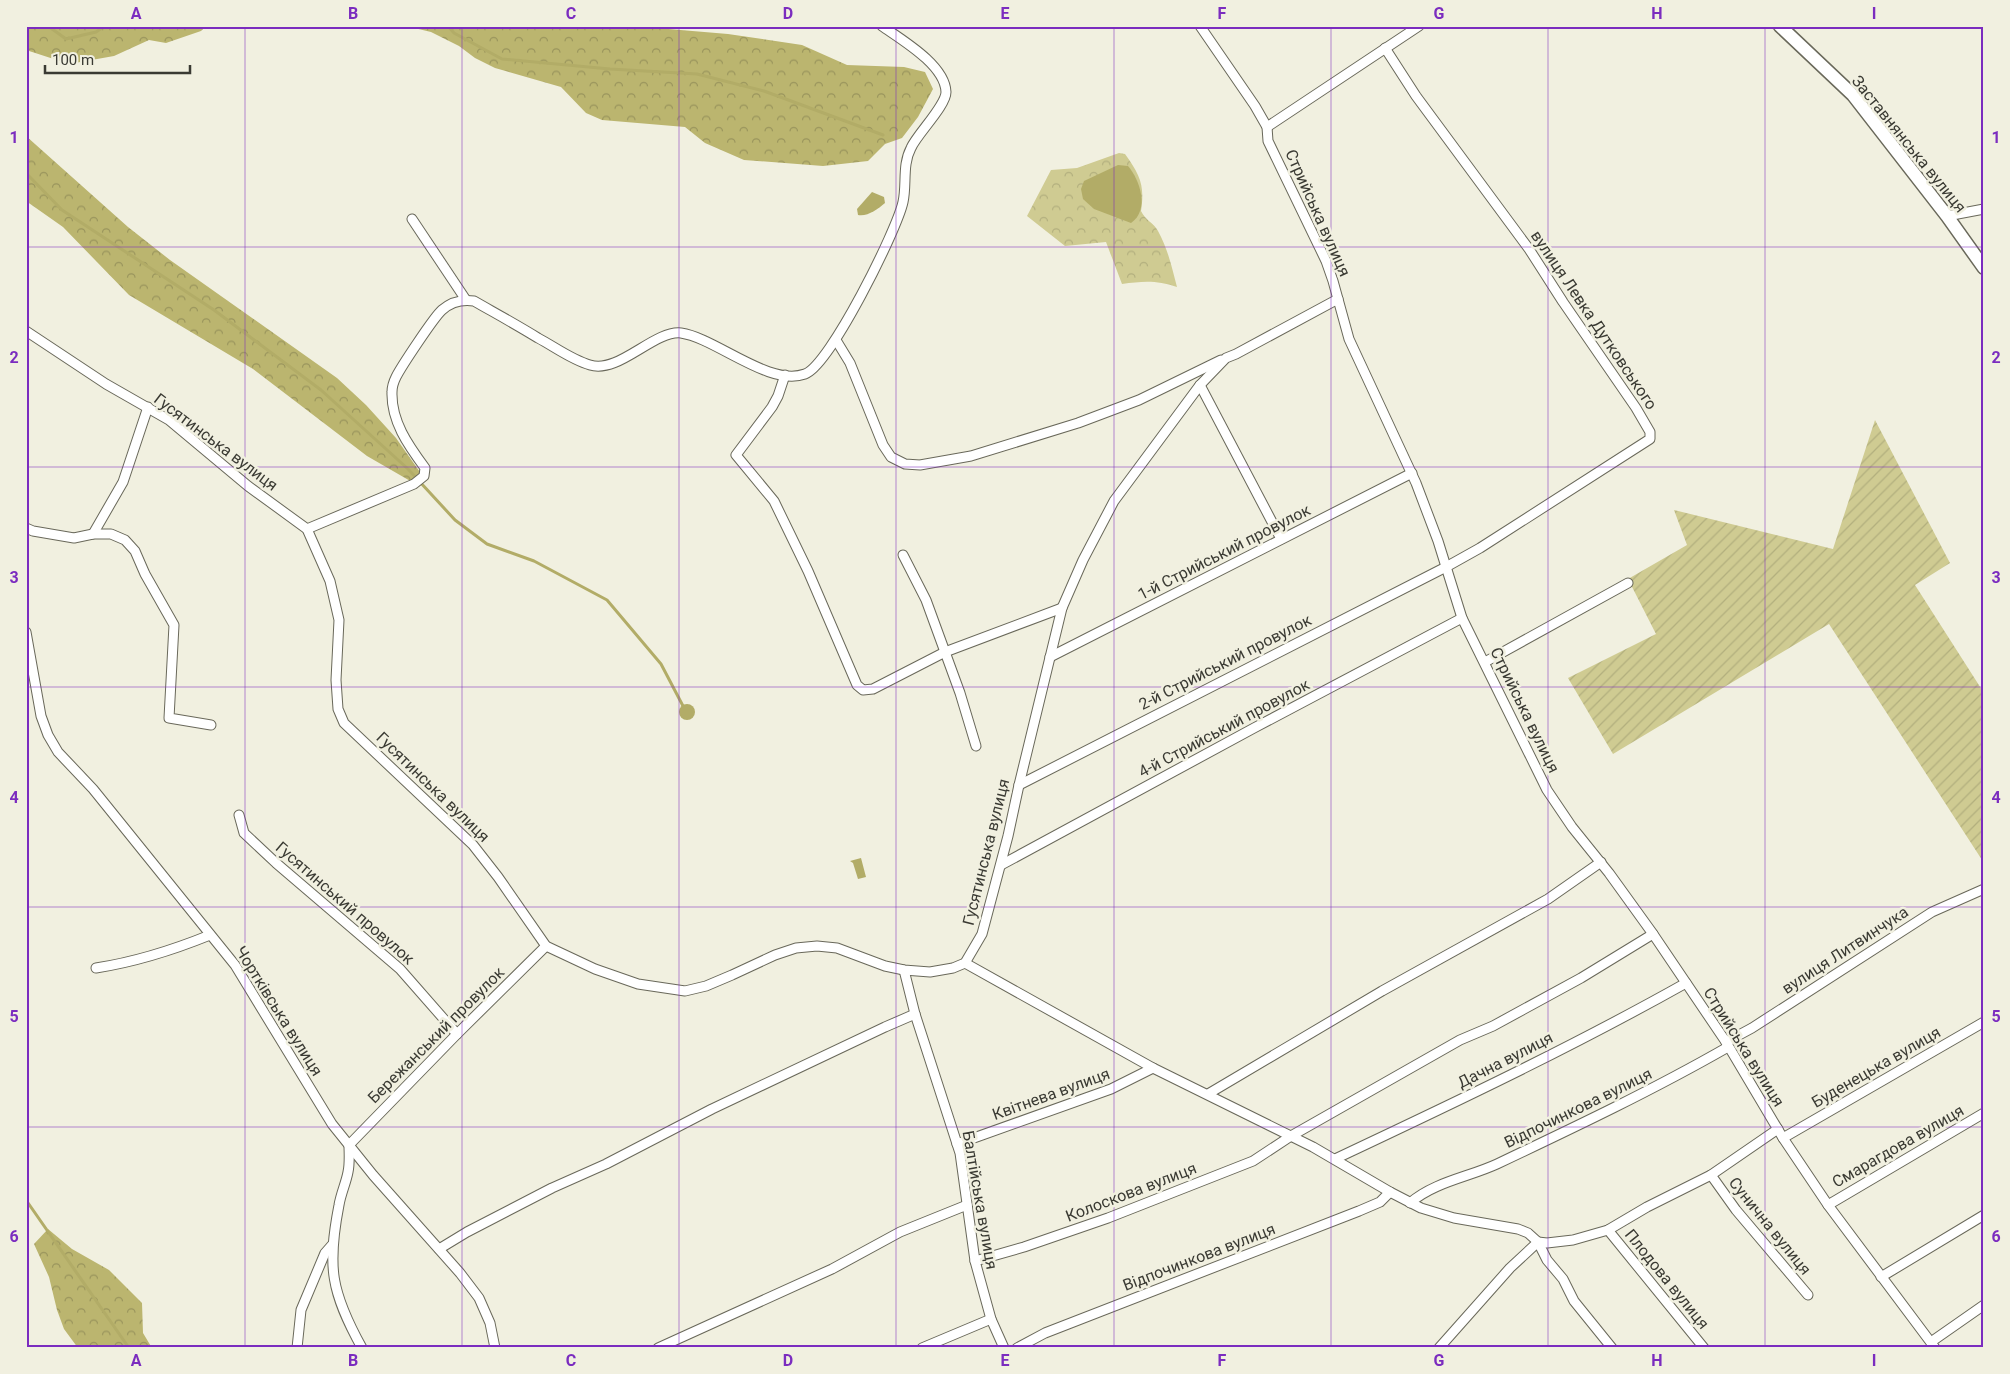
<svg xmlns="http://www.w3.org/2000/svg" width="2010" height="1374" font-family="Roboto,sans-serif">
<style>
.forest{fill:url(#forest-crowns)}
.park{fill:url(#park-crowns)}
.garden{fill:url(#garden-furrows)}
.water{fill:#b2ac67}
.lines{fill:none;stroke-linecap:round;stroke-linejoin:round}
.stream{stroke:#b2ac67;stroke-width:3}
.street-casing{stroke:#69685a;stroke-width:11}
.secondary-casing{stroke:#69685a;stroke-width:15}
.street{stroke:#fff;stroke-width:9}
.secondary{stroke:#fff;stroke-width:12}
.grid{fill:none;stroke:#7b2cbf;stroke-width:1;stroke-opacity:0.55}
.labels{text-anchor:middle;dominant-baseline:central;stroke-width:5;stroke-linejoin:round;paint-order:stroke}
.street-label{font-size:16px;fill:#3a3a33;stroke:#f1f0e0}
.neatline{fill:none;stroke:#7b2cbf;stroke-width:2}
.grid-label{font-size:16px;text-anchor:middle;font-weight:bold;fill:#7b2cbf}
</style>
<defs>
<pattern id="forest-crowns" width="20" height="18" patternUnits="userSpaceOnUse" patternTransform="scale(1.25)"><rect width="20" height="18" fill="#bbb56f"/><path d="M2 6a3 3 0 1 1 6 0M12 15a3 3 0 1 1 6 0" fill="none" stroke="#99945c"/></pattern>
<pattern id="park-crowns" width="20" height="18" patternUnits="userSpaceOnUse" patternTransform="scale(1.25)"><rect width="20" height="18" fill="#cfcb92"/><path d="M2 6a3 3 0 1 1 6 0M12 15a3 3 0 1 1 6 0" fill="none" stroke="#b2af7e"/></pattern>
<pattern id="garden-furrows" width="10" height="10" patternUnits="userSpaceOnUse" patternTransform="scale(1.25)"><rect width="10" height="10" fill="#cfcb92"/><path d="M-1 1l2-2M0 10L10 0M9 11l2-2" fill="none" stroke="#b2af7e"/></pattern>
</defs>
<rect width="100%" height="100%" fill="#f1f0e0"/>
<g class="forest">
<polygon points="26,26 206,26 201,31 166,43 149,40 114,56 69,64 26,50"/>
<polygon points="406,26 506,26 512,29 633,26 728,34 802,45 847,65 904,67 925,72 933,89 918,117 902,138 885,144 868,161 823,166 744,160 705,143 685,127 602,120 586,113 561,87 495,68 475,58 459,46 431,32"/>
<polygon points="26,136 128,227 170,260 337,378 366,405 396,438 422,475 412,482 367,456 253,369 129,295 63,227 26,201"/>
<polygon points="48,1229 72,1249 109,1270 142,1303 143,1333 152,1348 78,1348 64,1329 57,1310 49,1277 34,1244"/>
</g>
<path class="park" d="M1119,153L1125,154C1140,175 1145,185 1141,211C1145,220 1154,223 1158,231C1168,249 1172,268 1177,287C1157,280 1143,281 1122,284L1106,242L1065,246L1027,216L1051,170L1077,168Z"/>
<polygon class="garden" points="1875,420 1950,563 1915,585 1984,693 1984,863 1829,624 1613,754 1568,678 1656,634 1628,579 1687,545 1674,510 1833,549"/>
<g class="water">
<path d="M1118,165L1128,166C1140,180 1150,210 1131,223L1094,209L1083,199L1081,189L1084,181Z"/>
<path d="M872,192L884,197L885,203C878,209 867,217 858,215L857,209Z"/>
<circle cx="687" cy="712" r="8"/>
<polygon points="861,858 866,877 858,879 853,863 850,861"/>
</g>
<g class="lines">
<g class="stream">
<polyline points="48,26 66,39 96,32 105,26"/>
<polyline points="448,26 454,33 502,59 610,69 697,74 764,91 883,135"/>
<polyline points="26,173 62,210 214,310 321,390 408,469 455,520 487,544 534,561 607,600 661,664 683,706"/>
<polyline points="26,1200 129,1348"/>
</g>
<defs>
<g id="street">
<polyline points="1200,26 1255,106 1267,127 1268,141 1326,261 1333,281 1349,339 1416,483 1438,541 1462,618 1547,790 1572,827 1609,873 1653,934 1726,1042 1783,1138 1828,1205 1935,1348"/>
<polyline points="1267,127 1419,26"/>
<polyline points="1947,216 1984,209"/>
<polyline points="412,219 466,300"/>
<polyline points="26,331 106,384 169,420 248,486 307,529 330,581 339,620 336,680 338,709 344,723 473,845 498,877 546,946 595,969 638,984 685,991 706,986 732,975 775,955 796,948 817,946 837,948 885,966 904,970 930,972 953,968 965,963 982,934 1008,836 1019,785 1062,608 1083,560 1114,501 1200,385 1226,358 1236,354 1338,299"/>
<polyline points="836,340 850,363 883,445 891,457 905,464 920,465 971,456 1078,423 1139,400 1221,360"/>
<polyline points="785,375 778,396 772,407 736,455 774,501 808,571 857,685 863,690 873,689 945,652 1062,608"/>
<polyline points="1200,385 1281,539"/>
<polyline points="26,528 33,531 74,538 93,534 111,534 125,540 135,551 145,574 174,625 169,718 211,725"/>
<path d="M307,529L414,484L424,476L425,468C408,445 391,421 392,392C392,387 394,381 396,377C401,367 434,317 442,310C451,302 461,299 474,301C495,313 517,325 538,338C555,347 572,360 590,365C619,374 654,330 681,333C716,338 769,387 805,374C830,365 897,230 903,202C907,184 902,165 911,148C917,134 946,106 946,92C945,65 902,40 882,26"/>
<polyline points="93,534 123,482 148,407"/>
<polyline points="903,555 926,600 960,693 976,746"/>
<polyline points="26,632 41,716 48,735 58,752 93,789 235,965 332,1124 373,1175 460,1273 479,1298 490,1323 495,1348"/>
<polyline points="1050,657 1412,473"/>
<polyline points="1485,662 1628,583"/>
<polyline points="1019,785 1446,567 1480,548 1650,439 1650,432 1636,408 1563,302 1529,249 1416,96 1385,48"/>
<polyline points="239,815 244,833 276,863 400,969 457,1034"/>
<polyline points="1001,865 1254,728 1462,618"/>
<polyline points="965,963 1153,1068 1313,1147 1390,1192 1421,1208 1454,1218 1518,1229 1528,1233 1538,1242 1547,1260 1563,1279 1574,1301 1612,1348"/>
<path d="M96,968C135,962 173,950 210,935"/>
<polyline points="904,970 915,1014 960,1153 975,1261 991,1319 1004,1348"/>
<polyline points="1726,1042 1752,1028 1932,912 1984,889"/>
<polyline points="1208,1094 1382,991 1548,899 1601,862"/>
<polyline points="1783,1138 1984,1022"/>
<polyline points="957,1144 1111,1089 1153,1068"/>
<path d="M1335,1159C1454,1103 1572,1047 1686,983"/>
<polyline points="1711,1175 1736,1210 1808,1295"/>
<path d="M1410,1203C1434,1182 1469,1177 1497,1164C1575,1127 1653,1090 1728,1047"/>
<polyline points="1828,1205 1984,1113"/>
<polyline points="1608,1230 1704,1348"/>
<polyline points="439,1249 467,1232 552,1188 606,1164 712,1109 885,1027 915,1014"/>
<polyline points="975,1261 1024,1247 1108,1218 1253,1161 1291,1136 1460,1040 1493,1026 1581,978 1653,934"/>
<polyline points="1881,1277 1984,1215"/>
<polyline points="1931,1342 1984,1305"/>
<polyline points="297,1348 301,1310 325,1253 332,1245"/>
<path d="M362,1348C331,1292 327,1267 339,1205C341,1193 346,1183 348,1172C350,1163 349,1153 349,1145L457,1034L546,946"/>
<polyline points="658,1348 832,1269 900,1232 967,1205"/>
<polyline points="922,1348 991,1319"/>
<polyline points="1017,1348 1045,1333 1359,1211 1380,1202 1390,1192"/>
<polyline points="1439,1348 1510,1268 1538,1242 1547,1243 1573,1240 1608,1230 1647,1207 1711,1175 1778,1129"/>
</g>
<polyline id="secondary" points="1780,26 1853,95 1947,216 1984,268"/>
</defs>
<use href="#street" class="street-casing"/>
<use href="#secondary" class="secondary-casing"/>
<use href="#street" class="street"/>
<use href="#secondary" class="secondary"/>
</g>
<path class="grid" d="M245,26V1348M462,26V1348M679,26V1348M896,26V1348M1114,26V1348M1331,26V1348M1548,26V1348M1765,26V1348M26,247H1984M26,467H1984M26,687H1984M26,907H1984M26,1127H1984"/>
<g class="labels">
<g class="street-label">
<text transform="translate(1909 144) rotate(51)">Заставнянська вулиця</text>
<text transform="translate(1318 213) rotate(66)">Стрийська вулиця</text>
<text transform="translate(1594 320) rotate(56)">вулиця Левка Дутковського</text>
<text transform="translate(216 442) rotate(37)">Гусятинська вулиця</text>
<text transform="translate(1224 552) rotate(-27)">1-й Стрийський провулок</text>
<text transform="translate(1225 662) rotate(-27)">2-й Стрийський провулок</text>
<text transform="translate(1525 710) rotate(64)">Стрийська вулиця</text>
<text transform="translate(1224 728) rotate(-28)">4-й Стрийський провулок</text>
<text transform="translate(433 787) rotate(44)">Гусятинська вулиця</text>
<text transform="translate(986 852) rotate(-76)">Гусятинська вулиця</text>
<text transform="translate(345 903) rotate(41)">Гусятинський провулок</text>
<text transform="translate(1845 950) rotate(-33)">вулиця Литвинчука</text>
<text transform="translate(279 1011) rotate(58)">Чортківська вулиця</text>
<text transform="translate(436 1035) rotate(-45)">Бережанський провулок</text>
<text transform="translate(1744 1047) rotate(58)">Стрийська вулиця</text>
<text transform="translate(1505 1060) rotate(-27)">Дачна вулиця</text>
<text transform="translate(1876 1067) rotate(-30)">Буденецька вулиця</text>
<text transform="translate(1051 1094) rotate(-20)">Квітнева вулиця</text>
<text transform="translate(1578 1108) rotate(-26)">Відпочинкова вулиця</text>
<text transform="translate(1898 1146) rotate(-30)">Смарагдова вулиця</text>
<text transform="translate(1131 1192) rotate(-21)">Колоскова вулиця</text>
<text transform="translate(980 1200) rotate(80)">Балтійська вулиця</text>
<text transform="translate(1770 1226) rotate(51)">Сунична вулиця</text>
<text transform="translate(1199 1257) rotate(-21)">Відпочинкова вулиця</text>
<text transform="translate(1667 1279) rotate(51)">Плодова вулиця</text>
</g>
</g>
<rect width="2010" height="1374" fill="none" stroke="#f1f0e0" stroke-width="55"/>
<path d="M45 65v8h145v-8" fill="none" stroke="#3a3a33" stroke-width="2.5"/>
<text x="52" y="65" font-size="15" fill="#3a3a33" stroke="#f1f0e0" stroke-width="4" paint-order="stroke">100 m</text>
<rect x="28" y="28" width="1954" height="1318" class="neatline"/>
<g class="grid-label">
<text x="136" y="19">A</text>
<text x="353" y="19">B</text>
<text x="571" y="19">C</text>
<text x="788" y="19">D</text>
<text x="1005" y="19">E</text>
<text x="1222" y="19">F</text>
<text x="1439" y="19">G</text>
<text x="1657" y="19">H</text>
<text x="1874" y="19">I</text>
<text x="14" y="143">1</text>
<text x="1996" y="143">1</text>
<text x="14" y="363">2</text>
<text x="1996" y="363">2</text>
<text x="14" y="583">3</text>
<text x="1996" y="583">3</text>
<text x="14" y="803">4</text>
<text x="1996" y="803">4</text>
<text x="14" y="1022">5</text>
<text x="1996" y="1022">5</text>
<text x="14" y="1242">6</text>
<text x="1996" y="1242">6</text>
<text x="136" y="1366">A</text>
<text x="353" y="1366">B</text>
<text x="571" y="1366">C</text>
<text x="788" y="1366">D</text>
<text x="1005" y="1366">E</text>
<text x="1222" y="1366">F</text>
<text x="1439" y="1366">G</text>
<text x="1657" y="1366">H</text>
<text x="1874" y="1366">I</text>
</g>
</svg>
